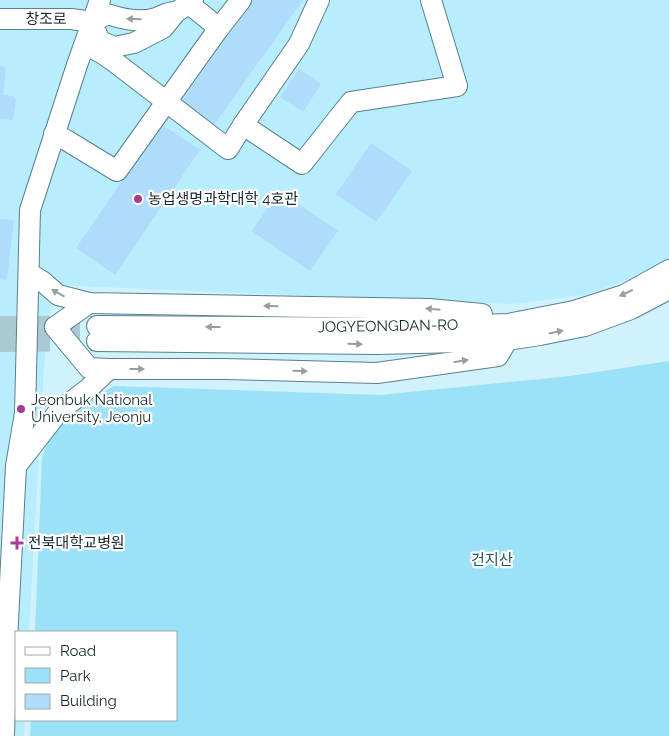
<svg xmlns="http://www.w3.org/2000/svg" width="669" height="736" font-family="Raleway,'Noto Sans KR',sans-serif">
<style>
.built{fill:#b8edfe}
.green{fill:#9be2f8}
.building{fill:#afdbfd}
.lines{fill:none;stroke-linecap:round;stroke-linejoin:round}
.minor-tunnel{stroke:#aac9d3;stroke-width:20;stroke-dasharray:20 10;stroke-linecap:butt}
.minor-casing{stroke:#577f8c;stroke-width:22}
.minor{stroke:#fff;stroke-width:20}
.oneway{fill:#969ea0}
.poi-dot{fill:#a93a98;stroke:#fff;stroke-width:2}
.labels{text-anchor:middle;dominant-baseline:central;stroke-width:4.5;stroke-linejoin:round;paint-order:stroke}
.street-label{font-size:15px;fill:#16272d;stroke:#fff}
.poi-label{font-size:15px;fill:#16272d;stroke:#fff;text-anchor:start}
.park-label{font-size:15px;fill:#265664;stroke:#fff}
</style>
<rect width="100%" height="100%" fill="#cff2fd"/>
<polygon class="built" points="0,0 669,0 669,259 653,270 585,295 513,304 53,285 44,366 29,632 16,632 16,720 25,720 24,736 0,736"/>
<polygon class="green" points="669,361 669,736 30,736 31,720 176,720 176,632 35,632 42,458 52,429 78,406 114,386 380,395 570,376"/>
<g class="building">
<polygon points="253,0 303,0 214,125 182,101"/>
<polygon points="0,66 6,67 3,95 13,96 16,99 13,120 0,119"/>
<polygon points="299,69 321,84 303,112 280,97"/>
<polygon points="161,124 200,150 115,275 76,248"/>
<polygon points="371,143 412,171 376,222 336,194"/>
<polygon points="279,191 338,231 310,271 252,231"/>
<polygon points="0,219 14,220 7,280 0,279"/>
</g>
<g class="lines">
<g class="minor-tunnel">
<polyline points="0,326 97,326"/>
<polyline points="0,342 97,341"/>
</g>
<defs>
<g id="minor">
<polyline points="189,4 219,28"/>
<polyline points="0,19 71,19 93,22"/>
<path d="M93,22L107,14C123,19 139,23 156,18C164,15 167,12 176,12"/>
<polyline points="97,34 98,40 114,47 134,43 163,28 176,12 189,4 193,0"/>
<polyline points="85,44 103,54 116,63 228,149 243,125 302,164 351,102 457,86 431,0"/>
<polyline points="243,125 299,44 319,0"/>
<polyline points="54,134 66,140 117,171 219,28 241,0"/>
<polyline points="29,273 42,281 58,295 89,303 429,309 482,314"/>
<polyline points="97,326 385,328 508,324 574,311 624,295 669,270"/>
<polyline points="55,327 89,368 109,369 224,369 377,373 498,356 508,339"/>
<polyline points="55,327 89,303"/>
<polyline points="97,341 377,344 501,341 540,335 585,326 631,309 669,289"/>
<polyline points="17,465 59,411 88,389 109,369"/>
<polyline points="4,736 7,641 16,466 25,413 30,210 77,65 100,0"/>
</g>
</defs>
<use href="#minor" class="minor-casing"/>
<use href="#minor" class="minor"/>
</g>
<defs><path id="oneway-solid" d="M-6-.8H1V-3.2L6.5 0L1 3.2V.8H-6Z" transform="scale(1.25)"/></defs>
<g class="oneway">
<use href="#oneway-solid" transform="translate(134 19) rotate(-179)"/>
<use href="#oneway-solid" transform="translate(58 293) rotate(-151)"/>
<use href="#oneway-solid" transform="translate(626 293) rotate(155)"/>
<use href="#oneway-solid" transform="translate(271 306) rotate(-179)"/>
<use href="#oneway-solid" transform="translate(433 309) rotate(-175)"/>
<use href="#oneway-solid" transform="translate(213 327) rotate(-180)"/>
<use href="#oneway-solid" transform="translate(556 332) rotate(-12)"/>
<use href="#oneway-solid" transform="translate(355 344) rotate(1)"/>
<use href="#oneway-solid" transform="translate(461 361) rotate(-9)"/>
<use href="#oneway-solid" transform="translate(137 369)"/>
<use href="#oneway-solid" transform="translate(300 371) rotate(1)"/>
</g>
<g class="poi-dot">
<circle cx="138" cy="199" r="5"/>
<circle cx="21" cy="409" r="5"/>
<path d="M14.5 535.5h5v5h5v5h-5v5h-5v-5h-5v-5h5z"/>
</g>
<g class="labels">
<g class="street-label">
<text transform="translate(46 19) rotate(1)">창조로</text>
<text transform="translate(388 326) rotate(-1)">JOGYEONGDAN-RO</text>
</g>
<g class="poi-label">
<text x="148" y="199">농업생명과학대학 4호관</text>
<text x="31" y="400">Jeonbuk National<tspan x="31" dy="17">University, Jeonju</tspan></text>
<text x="28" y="543">전북대학교병원</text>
</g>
<g class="park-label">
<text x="492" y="560">건지산</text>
</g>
</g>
<rect x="15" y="631" width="162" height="90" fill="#ffffff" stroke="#a2a9ab"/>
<rect x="25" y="647" width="25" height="8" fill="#ffffff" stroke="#a2a9ab"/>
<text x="60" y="656" font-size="15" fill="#16272d">Road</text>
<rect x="25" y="668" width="25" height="15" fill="#9be2f8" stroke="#a2a9ab"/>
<text x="60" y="681" font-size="15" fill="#16272d">Park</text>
<rect x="25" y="694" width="25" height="15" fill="#afdbfd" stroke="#a2a9ab"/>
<text x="60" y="706" font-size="15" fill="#16272d">Building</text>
</svg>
